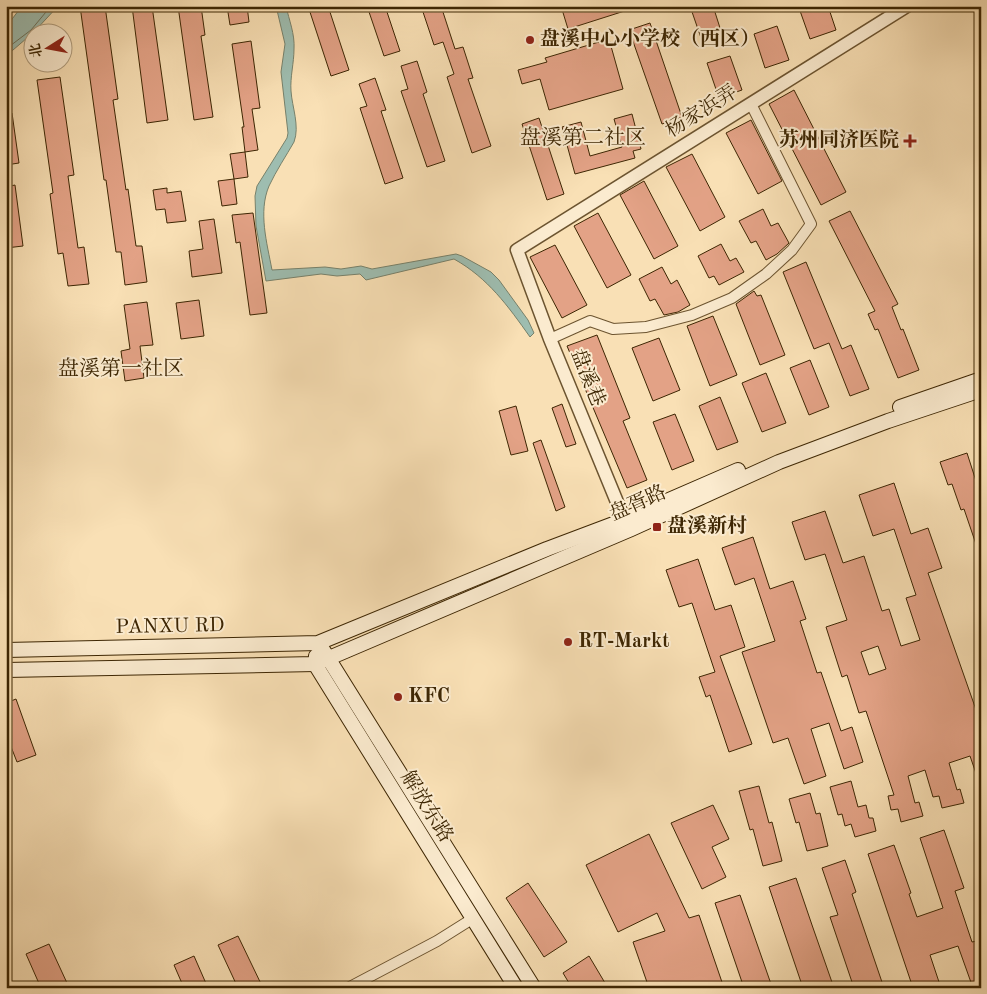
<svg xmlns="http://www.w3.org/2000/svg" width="987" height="994" font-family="'Old Standard TT','Noto Serif SC',serif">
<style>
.water{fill:#9ebdb0;stroke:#77816b}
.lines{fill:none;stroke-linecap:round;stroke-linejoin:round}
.shore{stroke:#6e725a;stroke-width:1}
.building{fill:#e3a286;stroke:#3d2603;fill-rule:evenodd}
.minor-casing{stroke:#6c5430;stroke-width:12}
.tertiary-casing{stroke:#6c5430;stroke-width:15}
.secondary-casing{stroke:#3d2603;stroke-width:16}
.minor{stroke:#fbebcf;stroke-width:10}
.tertiary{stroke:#fbebcf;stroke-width:12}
.secondary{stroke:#fbebcf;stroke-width:14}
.poi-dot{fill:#8f2418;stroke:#fbebcf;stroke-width:2}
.labels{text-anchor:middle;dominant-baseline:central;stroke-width:4;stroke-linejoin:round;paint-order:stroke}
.poi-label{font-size:20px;font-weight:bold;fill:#3d2603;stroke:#fbebcf;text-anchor:start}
.street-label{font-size:20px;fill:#3d2603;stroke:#fbebcf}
.neighbourhood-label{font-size:21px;fill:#3d2603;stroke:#fbebcf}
</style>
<rect width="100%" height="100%" fill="#f9e0b5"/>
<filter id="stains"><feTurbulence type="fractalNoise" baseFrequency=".004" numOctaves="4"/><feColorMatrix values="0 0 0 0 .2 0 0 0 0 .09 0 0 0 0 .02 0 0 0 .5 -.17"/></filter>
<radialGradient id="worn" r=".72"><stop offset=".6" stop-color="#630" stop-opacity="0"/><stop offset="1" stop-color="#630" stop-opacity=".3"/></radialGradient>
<g class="water">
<polygon points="22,6 58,6 34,32 6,56 6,27"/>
<path d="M276,6H286C289,20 295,34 294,49C294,63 290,77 291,91C292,107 300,126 294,142C286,156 276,171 269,186C258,212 267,243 272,270L325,267L341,269L361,266L372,269L456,254L462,256L491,272L499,280L528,320L534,333L530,337C508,306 488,278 454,259L366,280L360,274L337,276L321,274L266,281L256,226L255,196L257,186L287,138L288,133L281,72L285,44Z"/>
</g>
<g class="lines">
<polyline class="shore" points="6,49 31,30 51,6"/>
</g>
<g class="building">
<polygon points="80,6 105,6 118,99 113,100 126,190 128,189 136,246 142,246 147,282 125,285 121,252 116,252 106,180 104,180"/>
<polygon points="132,6 152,6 168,120 147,123"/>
<polygon points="178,6 201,6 205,35 201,36 213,117 194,120"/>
<polygon points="227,6 247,6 249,22 230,25"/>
<polygon points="308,6 328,6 349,70 331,76"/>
<polygon points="367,6 385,6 400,51 384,56"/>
<polygon points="421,6 441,6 455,49 463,47 473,78 468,79 491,146 472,153 447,77 454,74 443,42 434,45"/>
<polygon points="561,6 633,6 634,8 568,29"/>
<polygon points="690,6 713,6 721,31 701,38"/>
<polygon points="805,6 828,6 836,30 810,39 799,8"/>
<polygon points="650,23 682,117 662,124 629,30"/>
<polygon points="777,26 789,60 765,68 754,34"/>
<polygon points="609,39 623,89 549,110 540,79 522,84 518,70 547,62 545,58"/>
<polygon points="251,41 260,108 252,109 258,150 245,152 242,127 244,127 232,44"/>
<polygon points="730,56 742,90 719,98 707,63"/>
<polygon points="417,61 427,92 423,94 445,161 427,167 401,91 408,89 401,66"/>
<polygon points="60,77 74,175 68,176 78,248 84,247 89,284 68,286 63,253 58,254 50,194 53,193 37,80"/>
<polygon points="375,78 386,110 381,111 403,178 385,184 360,108 367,106 359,84"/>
<polygon points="794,90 846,192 821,205 769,104"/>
<polygon points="6,113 12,113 19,163 6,165"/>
<polygon points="632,114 641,149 633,151 635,158 575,174 562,127 581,122 590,156 622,147 614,119"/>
<polygon points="539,118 564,194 547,200 522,124"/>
<polygon points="751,120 782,181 758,194 726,133"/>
<polygon points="245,152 248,177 234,179 230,154"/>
<polygon points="692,154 725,217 700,231 666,167"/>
<polygon points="234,179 237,204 222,206 218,181"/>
<polygon points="644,181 678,246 654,259 620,195"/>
<polygon points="15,185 23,246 6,248 6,187"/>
<polygon points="167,188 167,193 181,191 186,221 167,223 165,209 156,210 153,190"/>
<polygon points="763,209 771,226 778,223 789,243 777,254 766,260 756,241 751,243 739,221"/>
<polygon points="850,211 898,304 892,307 901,330 903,329 919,370 898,378 878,329 875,330 868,314 875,311 829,221"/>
<polygon points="253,213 267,313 250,315 240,242 236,243 232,215"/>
<polygon points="598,213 631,275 607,288 574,226"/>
<polygon points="214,219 222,273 192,277 189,251 203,249 199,221"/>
<polygon points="721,244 730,261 736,258 744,272 719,285 714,276 709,278 698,256"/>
<polygon points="555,245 587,305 562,318 530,257"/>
<polygon points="806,262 842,349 851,345 869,389 850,396 829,343 814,349 783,272"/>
<polygon points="662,267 671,284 677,280 690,305 678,312 664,315 655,299 650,301 639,279"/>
<polygon points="754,291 757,296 761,295 785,355 760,365 736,304"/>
<polygon points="199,300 204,336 181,339 176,303"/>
<polygon points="147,302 153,345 140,346 144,378 125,381 121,351 130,349 124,305"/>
<polygon points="713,316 737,375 710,386 687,326"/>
<polygon points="597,335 630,418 623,421 647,480 627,488 567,346"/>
<polygon points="659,338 680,390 653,401 632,348"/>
<polygon points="810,360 829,407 809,415 790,368"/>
<polygon points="766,373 786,423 762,432 742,383"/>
<polygon points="720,397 738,442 717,450 699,406"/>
<polygon points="562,404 576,444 566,447 552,408"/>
<polygon points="516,406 528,451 511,455 499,411"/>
<polygon points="675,414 694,461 672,470 653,422"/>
<polygon points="541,440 565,507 556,511 533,443"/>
<polygon points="967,453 976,481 981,479 981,553 979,553 964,509 961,510 952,484 948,485 940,462"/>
<path d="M894,483L911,534L928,528L942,568L928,573L981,724V782H979L970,756L949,763L957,790L960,789L964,803L942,808L939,796L933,797L925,770L908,776L915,803L919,802L923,816L901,822L898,809L891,810L888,796L894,795L866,711L859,713L847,675L842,677L826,627L847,620L825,554L805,560L792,522L825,511L843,563L864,556L882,611L889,609L901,646L920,640L906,598L916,595L894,529L873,536L859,495ZM878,646L886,669L869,675L861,652Z"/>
<polygon points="753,537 770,589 793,581 806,619 800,621 817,673 821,672 841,731 852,727 863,762 844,769 829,723 811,729 826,776 804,784 788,738 773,743 742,652 775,641 754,578 735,585 722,548"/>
<polygon points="698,559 715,610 731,605 745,647 720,656 752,744 729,752 710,695 706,697 699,677 715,672 692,603 679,607 666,570"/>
<polygon points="16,699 36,755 17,762 6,734 6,703"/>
<polygon points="851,781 858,807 866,805 869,818 873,818 876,831 855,837 851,824 845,826 842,814 838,815 830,787"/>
<polygon points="759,786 769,823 772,822 782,861 763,866 753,829 750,830 739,791"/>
<polygon points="810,793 816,814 820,813 828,846 807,851 799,822 796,823 789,799"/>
<polygon points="713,805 729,839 712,847 726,877 702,889 671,823"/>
<polygon points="944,830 964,888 955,891 972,942 981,940 981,988 973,988 958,946 930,955 941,988 913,988 868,854 894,845 911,893 909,894 917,917 943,908 920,838"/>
<polygon points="649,834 689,918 699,915 724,988 649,988 633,942 665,931 657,913 618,932 586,865"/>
<polygon points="845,860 856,892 852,894 884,988 854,988 830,917 838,915 822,868"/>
<polygon points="796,878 812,925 834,988 803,988 781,923 769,887"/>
<polygon points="528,883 567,942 544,957 506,898"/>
<polygon points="740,895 771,984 760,988 744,988 715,903"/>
<polygon points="238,936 263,988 238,988 218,945"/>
<polygon points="49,944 67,983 56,988 41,988 26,954"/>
<polygon points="194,956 208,988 184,988 174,965"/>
<polygon points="589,956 608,988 572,988 563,973"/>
</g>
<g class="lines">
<defs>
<g id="minor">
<polyline points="550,339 590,321 613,329 646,327 692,315 732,298 766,274 792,250 811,224 751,104"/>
<polyline points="348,988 437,941 472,919"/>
</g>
<polyline id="tertiary" points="624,519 550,339 517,250 907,6"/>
<g id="secondary">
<polyline points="900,407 981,379"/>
<polyline points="6,650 318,643 547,549 616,523 738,470"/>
<polyline points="323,650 534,988"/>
<polyline points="316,656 315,664 516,988"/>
<polyline points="6,670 315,664 629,530 779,462 888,421 981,390"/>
</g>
</defs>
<use href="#minor" class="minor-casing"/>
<use href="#tertiary" class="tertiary-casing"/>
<use href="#secondary" class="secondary-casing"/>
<use href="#minor" class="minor"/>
<use href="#tertiary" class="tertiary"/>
<use href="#secondary" class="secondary"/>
</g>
<g class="poi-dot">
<circle cx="530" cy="40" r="5"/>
<path d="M907.5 133.5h5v5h5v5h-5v5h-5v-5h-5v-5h5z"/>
<rect x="652" y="522" width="10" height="10" rx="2.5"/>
<circle cx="568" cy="642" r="5"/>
<circle cx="398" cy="697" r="5"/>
</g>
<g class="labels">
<g class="poi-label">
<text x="540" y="40">盘溪中心小学校（西区）</text>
<text x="899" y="141" text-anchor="end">苏州同济医院</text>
<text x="667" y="527">盘溪新村</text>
<text x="578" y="642">RT-Markt</text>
<text x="408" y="697">KFC</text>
</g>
<g class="street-label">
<text transform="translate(702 112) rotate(-32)">杨家浜弄</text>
<text transform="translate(587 378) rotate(68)">盘溪巷</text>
<text transform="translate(638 504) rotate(-24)">盘胥路</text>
<text transform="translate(170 627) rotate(-1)">PANXU RD</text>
<text transform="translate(426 807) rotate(58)">解放东路</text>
</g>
<g class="neighbourhood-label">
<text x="583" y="138">盘溪第二社区</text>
<text x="121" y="369">盘溪第一社区</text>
</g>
</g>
<rect width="987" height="994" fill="none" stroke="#f9e0b5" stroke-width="25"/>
<rect x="8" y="8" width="972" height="979" fill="none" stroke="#3d2603" stroke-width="2.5"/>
<rect x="12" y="12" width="962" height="969" fill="none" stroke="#3d2603"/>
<g transform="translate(48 48) rotate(259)"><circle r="24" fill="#fbebcf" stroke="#af9c7d"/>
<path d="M0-4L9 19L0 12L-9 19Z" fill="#8f2418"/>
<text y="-8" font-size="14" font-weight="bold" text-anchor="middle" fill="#3d2603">北</text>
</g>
<rect width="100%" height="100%" filter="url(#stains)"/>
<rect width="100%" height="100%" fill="url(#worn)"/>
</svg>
